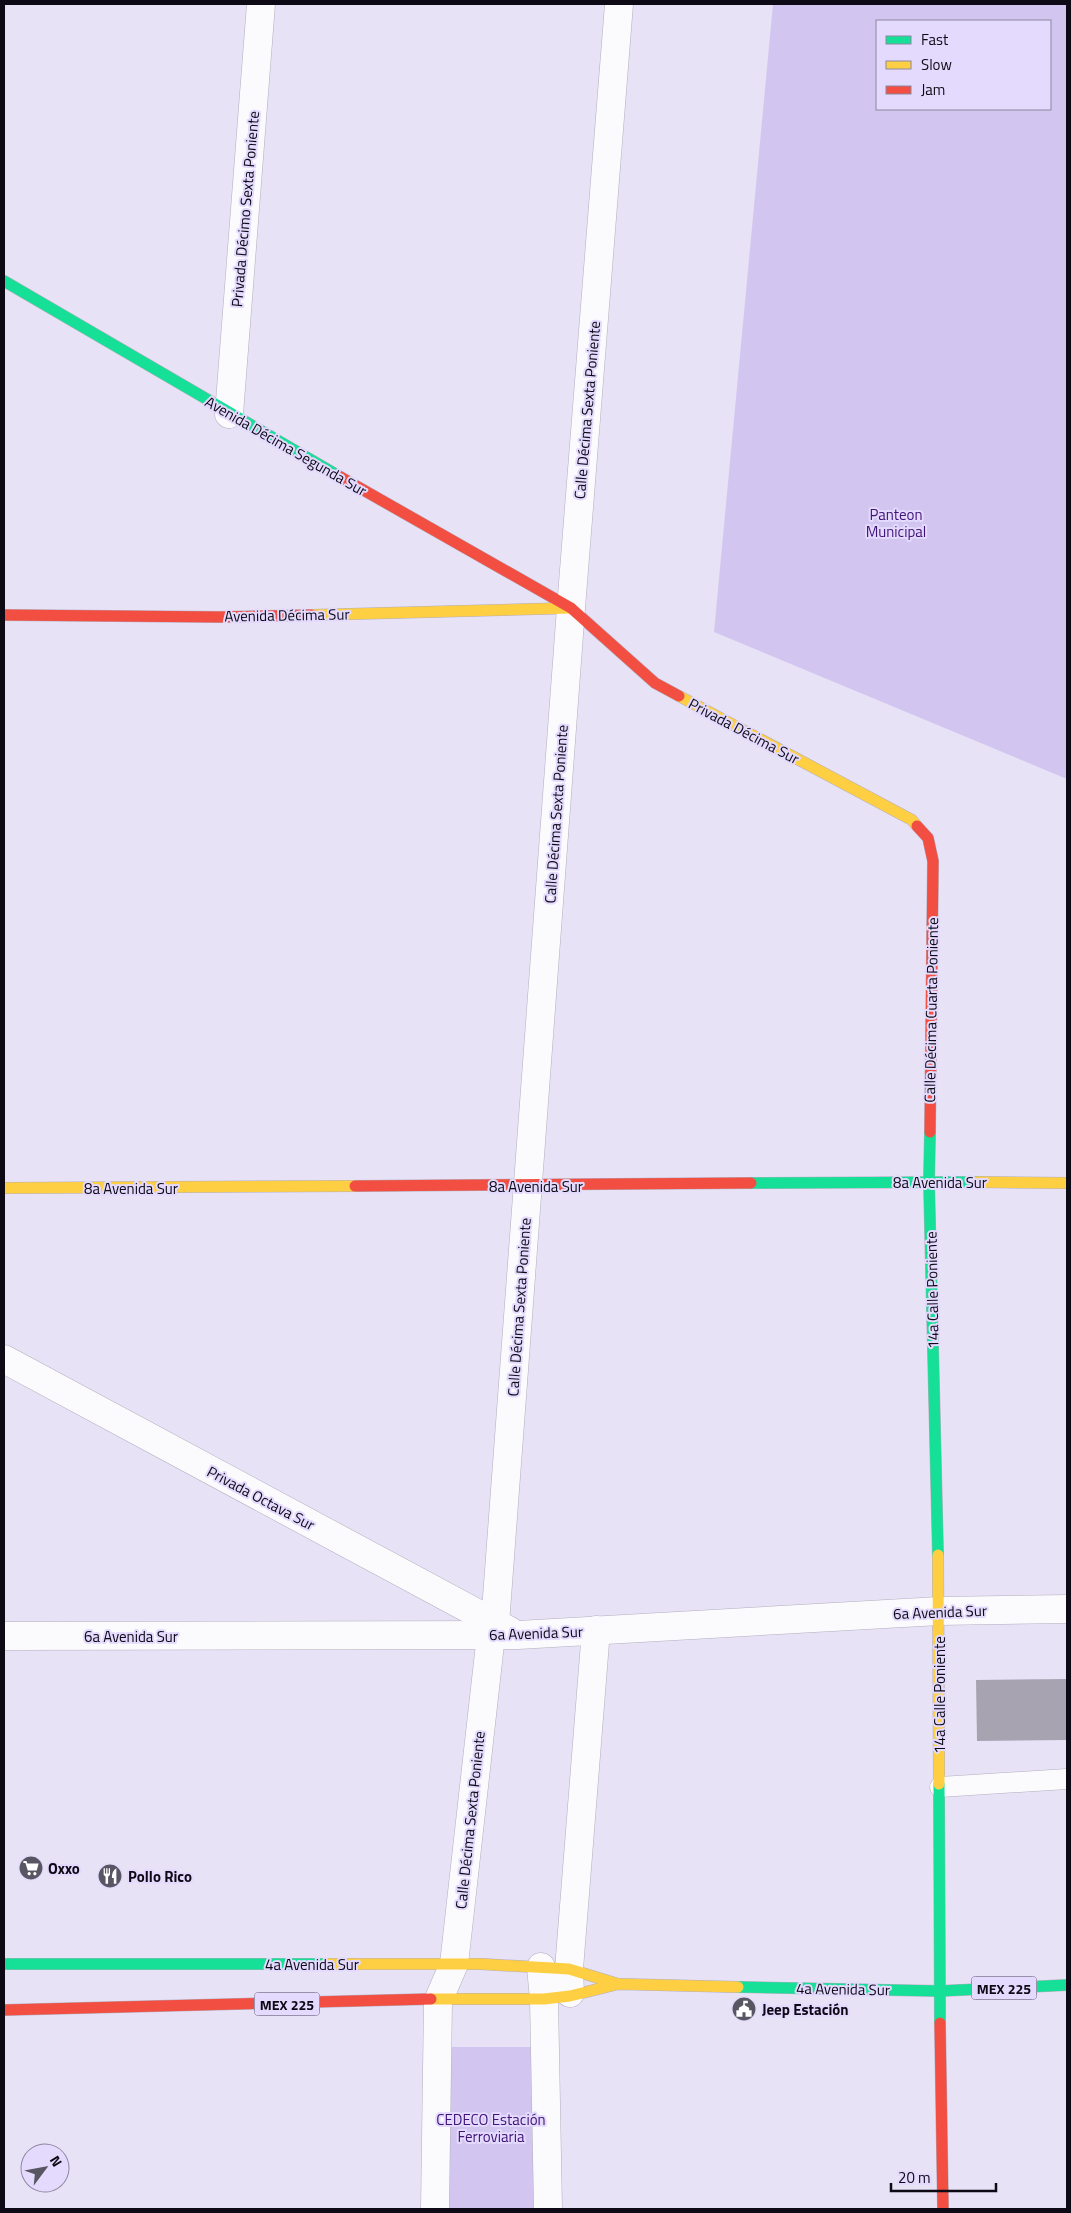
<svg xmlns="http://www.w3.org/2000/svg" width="1071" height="2213" font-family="'Titillium Web',sans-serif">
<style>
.green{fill:#d2c6f0;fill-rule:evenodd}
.building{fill:#a7a3b1}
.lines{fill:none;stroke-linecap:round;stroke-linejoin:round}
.lane-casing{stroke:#b3aebd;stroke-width:21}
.street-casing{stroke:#b3aebd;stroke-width:29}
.fast-casing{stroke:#b3aebd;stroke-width:12}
.slow-casing{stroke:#b3aebd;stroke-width:12}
.jam-casing{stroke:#b3aebd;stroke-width:12}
.lane{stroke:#fbfbfe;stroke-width:20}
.street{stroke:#fbfbfe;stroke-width:28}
.fast{stroke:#16e098;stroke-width:11}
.slow{stroke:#ffcf43;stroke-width:11}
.jam{stroke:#f24e42;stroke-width:11}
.labels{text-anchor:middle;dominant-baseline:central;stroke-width:4;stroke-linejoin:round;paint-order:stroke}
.shield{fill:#e3dafd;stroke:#4d485b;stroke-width:1}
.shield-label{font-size:14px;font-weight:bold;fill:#0d0a15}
.street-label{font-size:15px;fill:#0d0a15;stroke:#e3dafd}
.park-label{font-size:15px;fill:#411278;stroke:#e3dafd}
.poi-label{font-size:15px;font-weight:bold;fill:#0d0a15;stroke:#e3dafd;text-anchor:start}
</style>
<rect width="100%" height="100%" fill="#e7e2f5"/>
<g class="green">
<path d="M773,4H1067V779L714,632ZM877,21H1050V109H877Z"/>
<polygon points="447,2047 535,2047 536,2209 445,2209"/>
</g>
<polygon class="building" points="1067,1679 1067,1740 977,1741 976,1680"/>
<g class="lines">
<defs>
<polyline id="lane" points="940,1787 1067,1779"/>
<g id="street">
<polyline points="229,414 261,4"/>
<polyline points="4,1359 510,1631"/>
<polyline points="495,1624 571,608 619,4"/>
<polyline points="4,1636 518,1635 939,1611 1067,1609"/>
<polyline points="541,1967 544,1999 548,2209"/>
<polyline points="570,1993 569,1969 596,1630"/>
<polyline points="435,2209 438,2001 454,1964 491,1635"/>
</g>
<g id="fast">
<polyline points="4,281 337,475"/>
<polyline points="930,1132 929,1182 938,1555"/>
<polyline points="751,1183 976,1182"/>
<polyline points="939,1784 940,2023"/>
<polyline points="4,1964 326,1964"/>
<polyline points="738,1987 940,1991 1067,1985"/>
</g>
<g id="slow">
<polyline points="312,615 571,608"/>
<polyline points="679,696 912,820 917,826"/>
<polyline points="976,1182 1067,1183"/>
<polyline points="4,1188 355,1186"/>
<polyline points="938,1555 939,1784"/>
<polyline points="326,1964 481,1964 569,1969 618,1984"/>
<polyline points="431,1999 544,1999 570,1996 618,1984 738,1987"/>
</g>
<g id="jam">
<polyline points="337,475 571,608 655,683 679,696"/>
<polyline points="4,615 221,617 312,615"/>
<polyline points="917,826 928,838 933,861 930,1132"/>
<polyline points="355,1186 751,1183"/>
<polyline points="4,2010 431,1999"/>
<polyline points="940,2023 943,2209"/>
</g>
</defs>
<use href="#lane" class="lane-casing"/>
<use href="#street" class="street-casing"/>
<use href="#fast" class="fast-casing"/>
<use href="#slow" class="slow-casing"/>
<use href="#jam" class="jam-casing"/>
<use href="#lane" class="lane"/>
<use href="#street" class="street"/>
<use href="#fast" class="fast"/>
<use href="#slow" class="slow"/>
<use href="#jam" class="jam"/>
</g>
<defs>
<symbol id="supermarket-disc" viewBox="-11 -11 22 22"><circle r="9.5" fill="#595663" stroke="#e3dafd"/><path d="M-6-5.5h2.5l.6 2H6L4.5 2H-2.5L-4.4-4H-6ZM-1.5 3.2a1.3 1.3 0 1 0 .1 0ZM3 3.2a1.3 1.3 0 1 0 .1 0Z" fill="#fff"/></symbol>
<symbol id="restaurant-disc" viewBox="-11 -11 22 22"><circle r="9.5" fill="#595663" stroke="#e3dafd"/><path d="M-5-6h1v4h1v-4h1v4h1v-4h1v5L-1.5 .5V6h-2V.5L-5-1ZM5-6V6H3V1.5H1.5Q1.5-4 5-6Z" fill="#fff"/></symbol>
<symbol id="civic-disc" viewBox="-11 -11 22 22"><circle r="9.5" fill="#595663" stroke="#e3dafd"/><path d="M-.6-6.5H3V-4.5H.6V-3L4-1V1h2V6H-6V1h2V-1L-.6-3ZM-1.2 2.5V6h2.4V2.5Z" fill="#fff"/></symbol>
</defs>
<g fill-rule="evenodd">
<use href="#supermarket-disc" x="17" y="1854" width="28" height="28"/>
<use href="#restaurant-disc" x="96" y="1862" width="28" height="28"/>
<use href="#civic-disc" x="730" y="1995" width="28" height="28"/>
</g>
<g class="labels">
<g class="shield">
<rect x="971.5" y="1976.5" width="65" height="23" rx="4"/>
<rect x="254.5" y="1992.5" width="65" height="23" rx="4"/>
</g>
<g class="shield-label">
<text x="1004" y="1988">MEX 225</text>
<text x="287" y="2004">MEX 225</text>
</g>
<g class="street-label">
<text transform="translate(245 209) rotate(-85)">Privada Décimo Sexta Poniente</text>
<text transform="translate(587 410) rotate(-85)">Calle Décima Sexta Poniente</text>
<text transform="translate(286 446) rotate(30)">Avenida Décima Segunda Sur</text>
<text transform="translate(287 615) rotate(-1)">Avenida Décima Sur</text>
<text transform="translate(744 731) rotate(28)">Privada Décima Sur</text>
<text transform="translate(556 814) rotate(-86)">Calle Décima Sexta Poniente</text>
<text transform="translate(931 1010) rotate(-89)">Calle Décima Cuarta Poniente</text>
<text x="940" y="1182">8a Avenida Sur</text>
<text x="536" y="1186">8a Avenida Sur</text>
<text x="131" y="1188">8a Avenida Sur</text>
<text transform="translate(932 1290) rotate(-91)">14a Calle Poniente</text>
<text transform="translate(519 1307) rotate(-86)">Calle Décima Sexta Poniente</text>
<text transform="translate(261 1498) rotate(28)">Privada Octava Sur</text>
<text transform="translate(940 1612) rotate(-2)">6a Avenida Sur</text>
<text transform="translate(536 1633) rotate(-2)">6a Avenida Sur</text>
<text x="131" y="1636">6a Avenida Sur</text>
<text transform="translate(939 1695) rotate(-90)">14a Calle Poniente</text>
<text transform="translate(470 1820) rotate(-84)">Calle Décima Sexta Poniente</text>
<text x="312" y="1964">4a Avenida Sur</text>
<text transform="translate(843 1989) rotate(1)">4a Avenida Sur</text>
</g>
<g class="park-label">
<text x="896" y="514">Panteon<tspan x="896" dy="17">Municipal</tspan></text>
<text x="491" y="2119">CEDECO Estación<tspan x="491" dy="17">Ferroviaria</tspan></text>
</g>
<g class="poi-label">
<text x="48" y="1868">Oxxo</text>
<text x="128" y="1876">Pollo Rico</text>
<text x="762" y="2009">Jeep Estación</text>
</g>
</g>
<rect width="1071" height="2213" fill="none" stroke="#0d0a15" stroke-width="10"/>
<rect x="876" y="20" width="175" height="90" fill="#e3dafd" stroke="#8d87a0"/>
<rect x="886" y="36" width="25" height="8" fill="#16e098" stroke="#8d87a0"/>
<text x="921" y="45" font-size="15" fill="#0d0a15">Fast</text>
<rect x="886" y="61" width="25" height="8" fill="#ffcf43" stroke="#8d87a0"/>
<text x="921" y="70" font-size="15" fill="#0d0a15">Slow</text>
<rect x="886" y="86" width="25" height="8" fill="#f24e42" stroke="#8d87a0"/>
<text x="921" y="95" font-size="15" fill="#0d0a15">Jam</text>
<g transform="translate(45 2168) rotate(58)"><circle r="24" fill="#e3dafd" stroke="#8d87a0"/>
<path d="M0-4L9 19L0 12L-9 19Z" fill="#595663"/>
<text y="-8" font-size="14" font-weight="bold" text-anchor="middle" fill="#0d0a15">N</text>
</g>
<path d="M891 2183v8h105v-8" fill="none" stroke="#0d0a15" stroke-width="2.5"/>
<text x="898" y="2183" font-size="15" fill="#0d0a15" stroke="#e3dafd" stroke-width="4" paint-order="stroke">20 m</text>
</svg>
